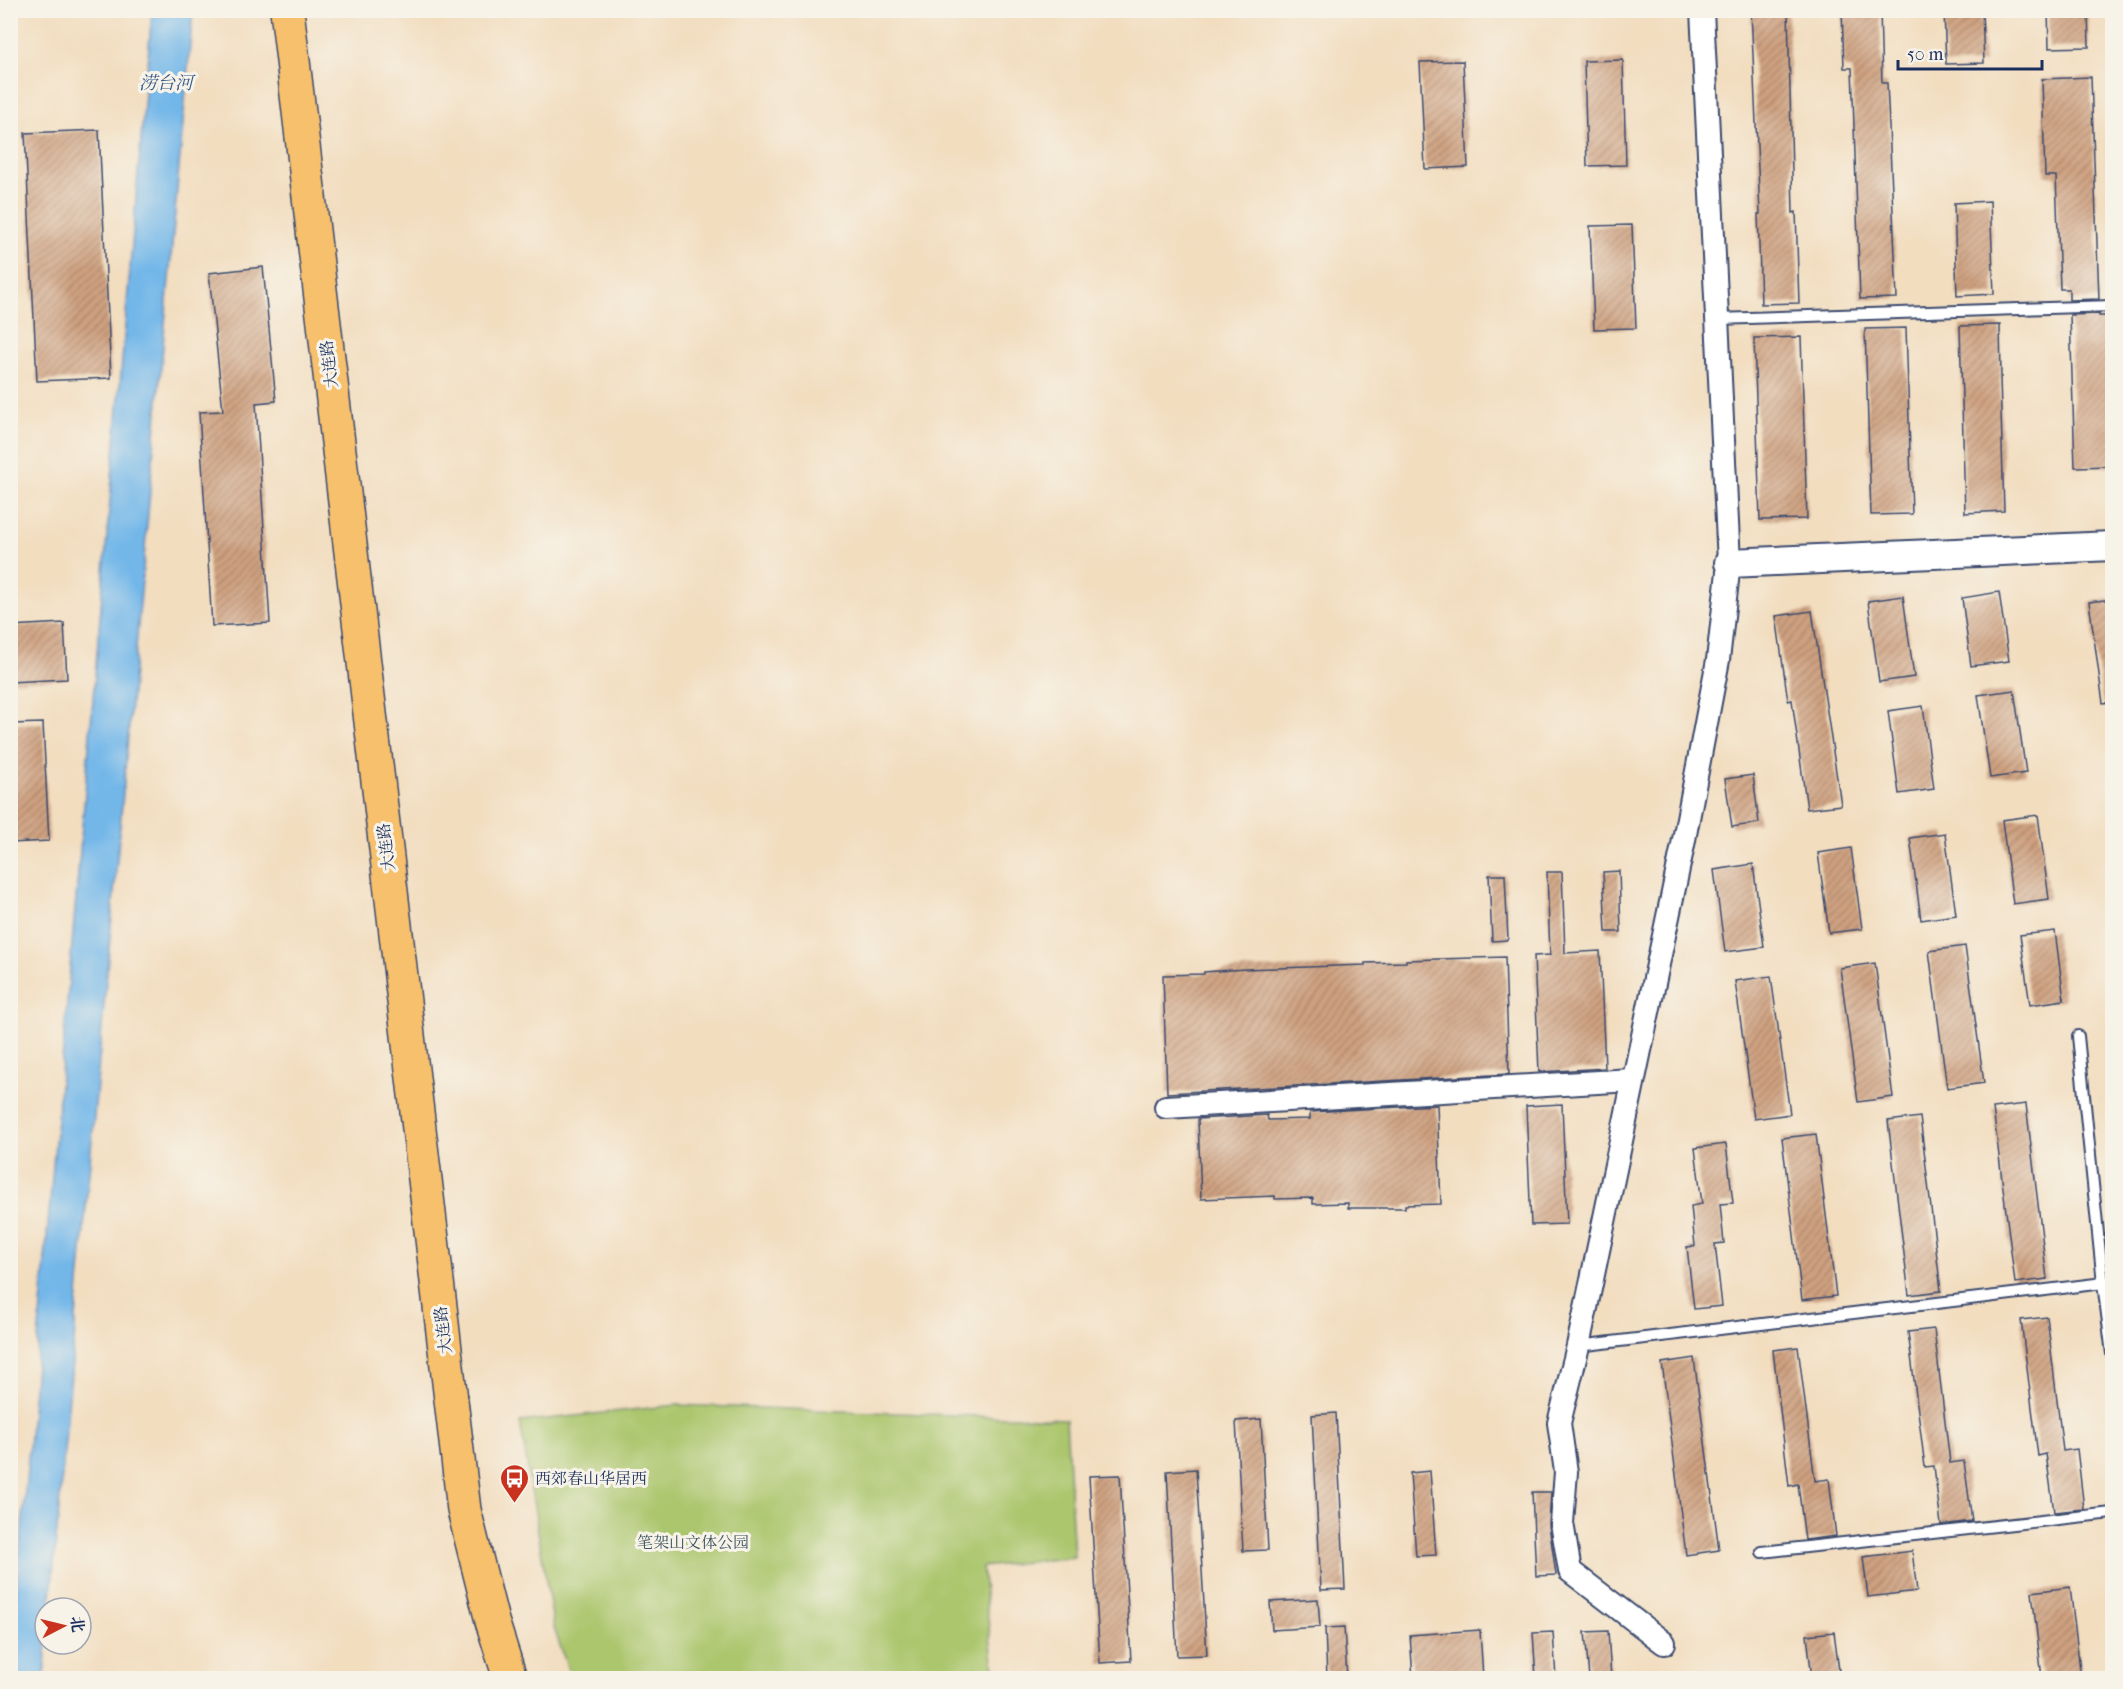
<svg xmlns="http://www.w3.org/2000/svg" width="2123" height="1689" font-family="'IM FELL French Canon','Noto Serif SC',serif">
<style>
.park{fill:#abc66d;stroke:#637a66;stroke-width:1.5}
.water{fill:#73b7e9;stroke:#4773a4;stroke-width:1.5}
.building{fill:url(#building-hatch)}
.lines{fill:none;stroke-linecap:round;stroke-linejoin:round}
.service-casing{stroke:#3b496d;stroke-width:14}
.minor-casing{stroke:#3b496d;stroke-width:26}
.tertiary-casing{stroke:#3b496d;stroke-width:32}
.primary-casing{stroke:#3b496d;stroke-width:36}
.service{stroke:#fff;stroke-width:10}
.minor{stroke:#fff;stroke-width:22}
.tertiary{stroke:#fff;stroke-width:28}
.primary{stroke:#f7c06c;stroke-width:33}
.labels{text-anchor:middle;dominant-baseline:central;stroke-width:6;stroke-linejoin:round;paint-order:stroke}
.street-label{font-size:16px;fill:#1b2f5e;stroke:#f7f3e8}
.poi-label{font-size:16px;fill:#1b2f5e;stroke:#f7f3e8;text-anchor:start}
.park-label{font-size:16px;fill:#3f5562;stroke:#f7f3e8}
.water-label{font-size:18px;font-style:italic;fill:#355888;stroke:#f7f3e8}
</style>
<defs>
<pattern id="building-hatch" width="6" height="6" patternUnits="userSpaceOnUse" patternTransform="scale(1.5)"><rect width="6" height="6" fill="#cfa180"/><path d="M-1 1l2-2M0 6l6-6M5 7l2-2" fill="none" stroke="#a7846c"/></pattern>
</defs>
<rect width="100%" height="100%" fill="#f7f3e8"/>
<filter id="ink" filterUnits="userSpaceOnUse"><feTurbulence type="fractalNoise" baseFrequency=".0167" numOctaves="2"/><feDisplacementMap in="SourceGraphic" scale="12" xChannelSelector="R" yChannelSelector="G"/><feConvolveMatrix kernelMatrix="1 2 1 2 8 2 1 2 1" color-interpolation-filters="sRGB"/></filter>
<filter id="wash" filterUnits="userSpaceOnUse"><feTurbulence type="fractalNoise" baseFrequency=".008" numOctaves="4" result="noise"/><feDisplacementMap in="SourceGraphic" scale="24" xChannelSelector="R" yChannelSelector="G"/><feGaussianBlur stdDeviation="1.35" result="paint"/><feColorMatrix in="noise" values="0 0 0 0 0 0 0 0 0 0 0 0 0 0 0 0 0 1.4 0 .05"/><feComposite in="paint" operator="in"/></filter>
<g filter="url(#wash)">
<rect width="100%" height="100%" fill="#f2ddbf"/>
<polygon class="park" points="677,1405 1066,1419 1074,1557 982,1567 995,1678 571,1678 554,1628 520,1422"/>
<polygon class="water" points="152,11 193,11 50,1608 45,1608 45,1644 47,1644 44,1678 11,1678 11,1656"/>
<g id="blocks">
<g class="building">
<polygon points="1751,10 1788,10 1793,213 1796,212 1799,303 1761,304 1758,214 1760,214"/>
<polygon points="1842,10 1880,10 1882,83 1887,83 1897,298 1860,299 1852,68 1844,68"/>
<polygon points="1944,10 1982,10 1984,63 1946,64"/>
<polygon points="2048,10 2088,10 2089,47 2049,48"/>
<polygon points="1623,60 1626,165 1587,166 1584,61"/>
<polygon points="1463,61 1468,167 1425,169 1420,62"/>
<polygon points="2091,77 2099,299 2069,300 2069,289 2060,289 2056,176 2045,176 2042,79"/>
<polygon points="99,130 111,378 37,381 25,133"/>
<polygon points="1990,201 1994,294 1957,296 1954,203"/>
<polygon points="1632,225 1636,328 1594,329 1590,226"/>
<polygon points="263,267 276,401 256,403 270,623 212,626 199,412 223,411 209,273"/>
<polygon points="2099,314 2099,316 2112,316 2112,466 2075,467 2070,315"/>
<polygon points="2000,325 2001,377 2000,377 2004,511 1965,513 1960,326"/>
<polygon points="1906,328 1912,514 1871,515 1865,329"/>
<polygon points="1801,337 1807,519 1760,520 1754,338"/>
<polygon points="1999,592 2009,661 1971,666 1962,598"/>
<polygon points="1903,596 1914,677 1879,682 1868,601"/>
<polygon points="2112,599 2112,702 2103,703 2089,602"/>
<polygon points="1812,611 1841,805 1807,809 1792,700 1788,701 1776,616"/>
<polygon points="64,623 67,679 10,682 10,626"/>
<polygon points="2014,690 2026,773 1990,778 1978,695"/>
<polygon points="1923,706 1934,789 1899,794 1888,711"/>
<polygon points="43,723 49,841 10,843 10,724"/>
<polygon points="1753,775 1759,823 1732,827 1725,779"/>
<polygon points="2038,815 2049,899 2013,904 2002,820"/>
<polygon points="1945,833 1956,915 1921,920 1910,838"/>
<polygon points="1851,848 1862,929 1829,933 1818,853"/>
<polygon points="1753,864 1764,947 1725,952 1714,870"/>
<polygon points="1619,871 1621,932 1606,932 1603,872"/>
<polygon points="1547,872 1562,872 1565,953 1600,951 1605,1068 1539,1072 1534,956 1550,955"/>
<polygon points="1489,875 1505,875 1508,940 1492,941"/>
<polygon points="2055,931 2064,1000 2030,1005 2020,935"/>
<polygon points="1965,946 1984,1083 1947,1088 1929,951"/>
<polygon points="1505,957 1509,1074 1167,1093 1163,975 1204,974 1204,972 1245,969 1365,965 1365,963 1406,962 1406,960"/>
<polygon points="1875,963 1893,1097 1858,1102 1840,968"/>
<polygon points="1771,976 1790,1114 1754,1119 1735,981"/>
<polygon points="1562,1104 1567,1224 1531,1225 1526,1106"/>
<polygon points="2026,1104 2047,1279 2015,1283 1993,1108"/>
<polygon points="1437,1105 1441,1204 1405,1205 1405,1208 1348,1208 1348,1203 1313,1204 1313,1198 1275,1199 1275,1196 1201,1199 1198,1119 1267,1115 1268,1120 1310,1119 1310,1112"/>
<polygon points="1920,1117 1941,1291 1909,1295 1888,1121"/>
<polygon points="1816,1134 1836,1296 1802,1300 1782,1138"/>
<polygon points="1726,1144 1733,1203 1720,1204 1724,1243 1715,1244 1722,1306 1694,1309 1687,1247 1695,1246 1691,1206 1702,1204 1695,1148"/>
<polygon points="2047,1317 2063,1451 2077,1449 2084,1509 2054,1512 2046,1454 2038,1456 2021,1320"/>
<polygon points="1934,1329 1950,1463 1964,1461 1972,1521 1941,1525 1934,1466 1925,1467 1908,1332"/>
<polygon points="1798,1347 1815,1481 1829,1479 1836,1536 1805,1540 1798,1484 1789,1486 1773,1350"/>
<polygon points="1694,1358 1719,1550 1686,1555 1662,1363"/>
<polygon points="1336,1413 1345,1589 1321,1590 1312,1415"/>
<polygon points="1261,1419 1268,1550 1243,1551 1236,1421"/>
<polygon points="1196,1469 1207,1655 1177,1656 1167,1471"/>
<polygon points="1430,1471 1436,1555 1416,1556 1410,1473"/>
<polygon points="1120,1475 1131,1661 1100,1663 1089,1476"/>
<polygon points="1532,1492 1551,1492 1549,1525 1556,1575 1536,1576"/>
<polygon points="1912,1551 1917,1591 1868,1597 1863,1557"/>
<polygon points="2070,1587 2081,1678 2042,1678 2032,1592"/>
<polygon points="1318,1599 1320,1627 1272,1630 1270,1602"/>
<polygon points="1344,1627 1347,1678 1327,1678 1325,1628"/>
<polygon points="1480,1630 1483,1678 1413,1678 1410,1635"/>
<polygon points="1608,1631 1611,1678 1589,1678 1585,1632"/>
<polygon points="1553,1632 1556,1678 1536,1678 1533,1633"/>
<polygon points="1834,1632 1840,1678 1812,1678 1807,1635"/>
</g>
</g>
</g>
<g filter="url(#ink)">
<use href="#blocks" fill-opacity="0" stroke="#3b496d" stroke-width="1.5"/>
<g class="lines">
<defs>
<g id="service">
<polyline points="1718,319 2112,306"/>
<polyline points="2078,1036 2103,1283 2112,1354"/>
<polyline points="1578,1346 2112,1282"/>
<polyline points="1762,1552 2112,1513"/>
</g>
<g id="minor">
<polyline points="1166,1107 1632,1080"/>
<polyline points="1664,1643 1570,1571 1562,1523 1566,1472 1559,1423 1578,1346 1683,845 1718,660 1729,563 1702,10"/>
</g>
<polyline id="tertiary" points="1729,563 2112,546"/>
<polyline id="primary" points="287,10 464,1510 492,1621 510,1678"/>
</defs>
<use href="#service" class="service-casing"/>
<use href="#minor" class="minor-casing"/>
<use href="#tertiary" class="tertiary-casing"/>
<use href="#primary" class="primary-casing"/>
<use href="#service" class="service"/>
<use href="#minor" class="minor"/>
<use href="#tertiary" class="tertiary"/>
<use href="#primary" class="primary"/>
</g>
</g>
<defs>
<symbol id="bus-pin" viewBox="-11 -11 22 30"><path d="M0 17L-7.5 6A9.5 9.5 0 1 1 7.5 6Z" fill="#c8321e" stroke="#f7f3e8"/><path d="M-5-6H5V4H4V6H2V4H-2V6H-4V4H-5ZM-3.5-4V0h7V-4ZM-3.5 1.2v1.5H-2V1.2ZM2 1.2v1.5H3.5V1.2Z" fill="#fff"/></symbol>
</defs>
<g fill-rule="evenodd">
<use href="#bus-pin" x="498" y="1462" width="33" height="45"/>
</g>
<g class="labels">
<g class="street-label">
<text transform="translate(329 364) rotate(-97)">大连路</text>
<text transform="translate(386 847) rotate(-97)">大连路</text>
<text transform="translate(443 1330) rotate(-97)">大连路</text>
</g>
<g class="poi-label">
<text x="535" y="1478">西郊春山华居西</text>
</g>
<g class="park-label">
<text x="693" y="1542">笔架山文体公园</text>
</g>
<g class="water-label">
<text x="166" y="83">涝台河</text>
</g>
</g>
<rect width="2123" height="1689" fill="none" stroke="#f7f3e8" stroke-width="36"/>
<g transform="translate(63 1626) rotate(83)"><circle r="28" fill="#f7f3e8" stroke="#9fa5b1" stroke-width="1.5"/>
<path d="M0-4.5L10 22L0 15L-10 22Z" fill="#c8321e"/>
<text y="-9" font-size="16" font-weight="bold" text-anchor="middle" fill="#1b2f5e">北</text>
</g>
<path d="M1898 60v9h144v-9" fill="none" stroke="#1b2f5e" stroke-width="3"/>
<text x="1907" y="60" font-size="18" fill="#1b2f5e" stroke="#f7f3e8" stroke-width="4.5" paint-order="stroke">50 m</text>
</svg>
